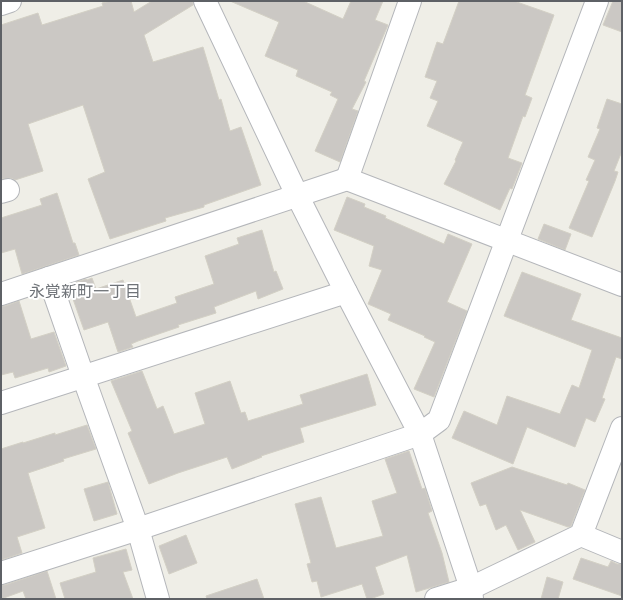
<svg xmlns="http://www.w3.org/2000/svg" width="623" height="600" font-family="'Exo 2','Noto Sans JP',sans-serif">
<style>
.building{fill:#cbc8c4;stroke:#d3d0c5}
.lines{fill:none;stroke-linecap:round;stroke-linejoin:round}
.minor-casing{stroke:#b4b6ba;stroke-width:24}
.minor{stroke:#fff;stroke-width:22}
.labels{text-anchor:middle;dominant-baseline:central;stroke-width:4;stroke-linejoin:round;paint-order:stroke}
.neighbourhood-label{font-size:16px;fill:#6f7378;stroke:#fff}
</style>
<rect width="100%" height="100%" fill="#efeee7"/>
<g class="building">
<polygon points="111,1 131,1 134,12 152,1 193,1 193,5 144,35 153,62 203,47 219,100 221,99 230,131 241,127 261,185 204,205 204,207 165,218 166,221 110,239 88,179 105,172 83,105 28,124 43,171 15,180 11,178 1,179 1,25 38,13 42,25 103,6 102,3"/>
<polygon points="230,1 303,1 343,19 351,1 383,1 375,20 388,25 364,81 366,82 352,109 358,111 340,162 315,151 338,99 330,95 332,92 296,76 298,70 265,56 279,22"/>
<polygon points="459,1 514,1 554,15 525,95 532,98 525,117 523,116 508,158 522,163 512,189 510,188 500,210 444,184 456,161 455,160 463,142 427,126 438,101 430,98 437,81 425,77 437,42 443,44"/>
<polygon points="613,1 622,1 622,32 603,25"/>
<polygon points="607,99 622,104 622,151 614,171 618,172 615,181 592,237 569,228 589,181 586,180 595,160 588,157 600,129 597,128"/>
<polygon points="57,193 73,243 75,243 79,255 22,274 15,249 1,253 1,218 42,205 40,199"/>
<polygon points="347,197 365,204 364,207 386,216 385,218 444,244 448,234 472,244 447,302 467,311 434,397 414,389 435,342 424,337 425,336 388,320 391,314 368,304 382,270 369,266 374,246 334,230"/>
<polygon points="544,224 571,234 565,250 538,239"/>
<polygon points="262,230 274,272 276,271 283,289 258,299 256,291 214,307 216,313 178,325 179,327 138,341 131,344 133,347 118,352 108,322 84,330 68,285 86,279 87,280 92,278 96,289 123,280 136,317 177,303 175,297 214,284 205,256 239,244 237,238"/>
<polygon points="522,272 581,294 571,320 622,338 622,359 616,357 602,398 605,399 595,422 586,418 575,447 527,427 513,464 452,438 464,411 497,425 507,396 560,414 572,385 579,388 592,350 504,316"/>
<polygon points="19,301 31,339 54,332 66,366 49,372 48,368 15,378 13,372 1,375 1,306 5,306"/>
<polygon points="142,371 157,409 163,406 174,434 205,424 195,393 230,381 241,413 245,412 248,421 303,404 300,395 367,374 376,405 300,428 304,442 261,456 262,457 232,469 227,457 178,473 149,484 128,433 132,431 111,381"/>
<polygon points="87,425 96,449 63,459 64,461 28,473 45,528 17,537 22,553 1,560 1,449 23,442 23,443 55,433 55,435"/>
<polygon points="409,451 422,489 425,488 432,511 428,513 442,553 449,582 416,592 407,555 375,567 384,594 370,599 367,599 362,584 321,597 317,581 312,582 307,564 311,563 295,504 321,497 336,548 383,536 372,501 397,493 385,459"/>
<polygon points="512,467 567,485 568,483 585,490 571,526 568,527 520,510 535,542 518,550 506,525 496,530 486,504 480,506 471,483"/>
<polygon points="108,482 117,514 94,521 84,489"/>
<polygon points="186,535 197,563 169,574 159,546"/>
<polygon points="126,549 132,570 123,572 133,599 65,599 60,583 96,572 93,558"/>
<polygon points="581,558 608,567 611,561 617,564 622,564 622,596 573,579"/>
<polygon points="47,571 56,599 26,599 23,591 1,599 1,585 5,585"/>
<polygon points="547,577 563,582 558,599 541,599"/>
<polygon points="257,579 264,599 207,599 206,596"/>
</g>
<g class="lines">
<defs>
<g id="minor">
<polyline points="205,1 297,195 346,292 420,434 471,588 472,599"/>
<polyline points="410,1 347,179 622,285"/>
<polyline points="1,4 10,1"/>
<polyline points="1,192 8,190"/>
<polyline points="1,294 49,278"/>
<polyline points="1,403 346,292"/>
<polyline points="581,535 622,552"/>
<polyline points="1,573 138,529 420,434 439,420 597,1"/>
<polyline points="158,599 138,529 83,376 49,278 347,179"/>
<polyline points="436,599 471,588 581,535 622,428"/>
</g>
</defs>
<use href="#minor" class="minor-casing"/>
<use href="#minor" class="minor"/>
</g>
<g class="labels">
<g class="neighbourhood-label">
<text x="85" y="290">永覚新町一丁目</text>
</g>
</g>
<rect width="623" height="600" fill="none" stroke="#5e6166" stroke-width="4"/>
</svg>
